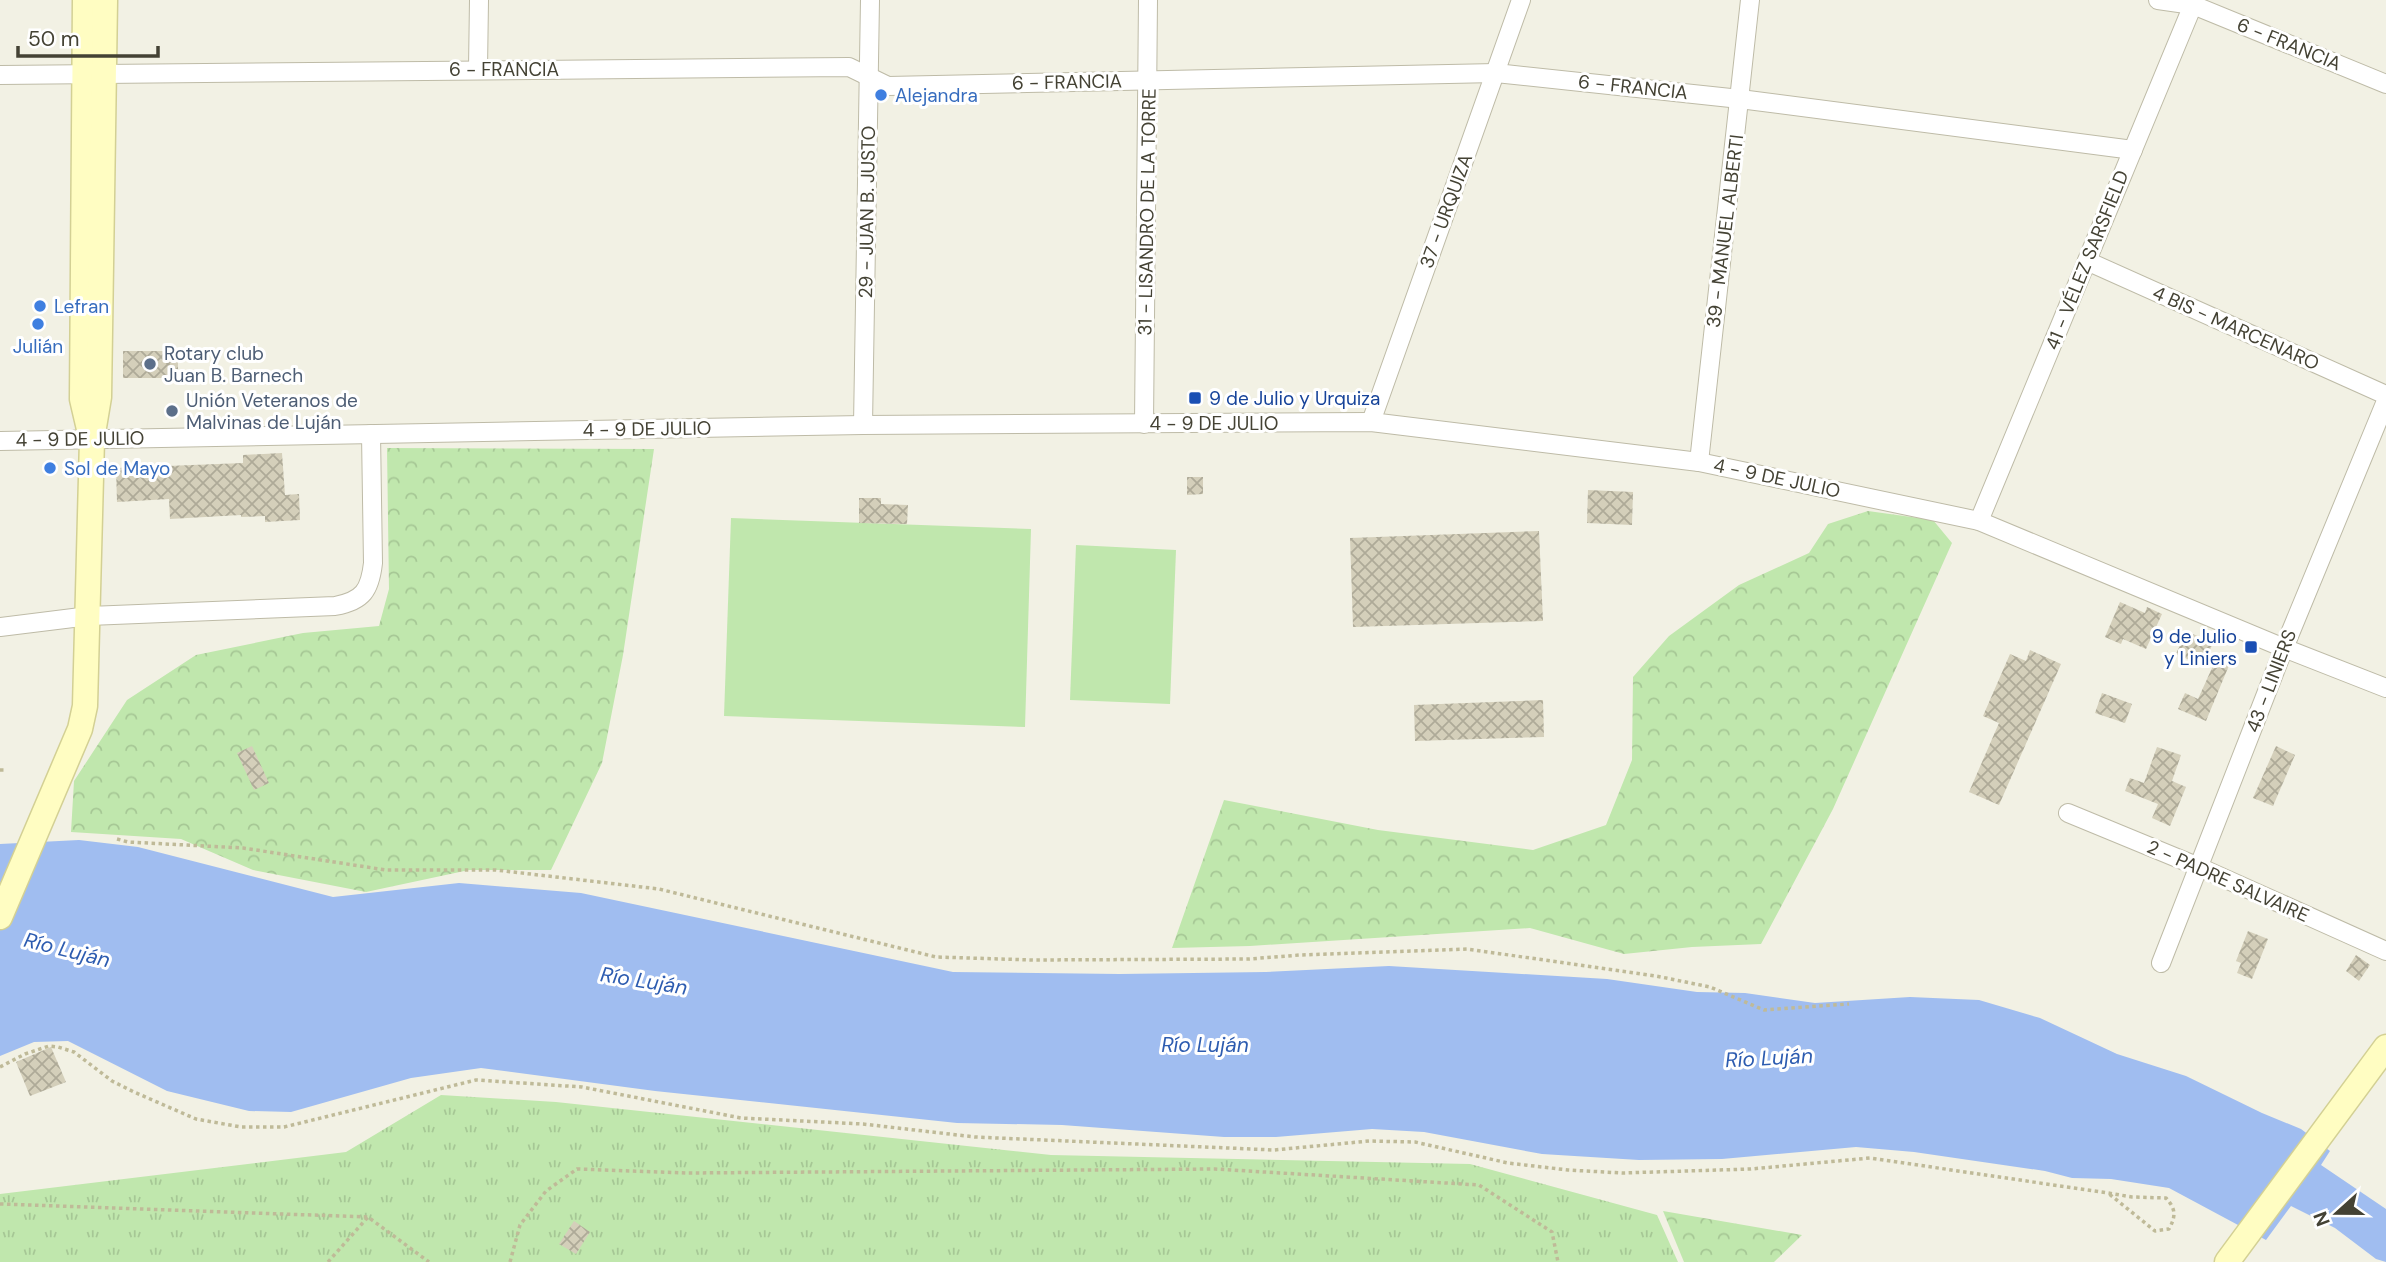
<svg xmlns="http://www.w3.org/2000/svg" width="2386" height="1262" font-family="'DM Sans',sans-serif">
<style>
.grass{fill:url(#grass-tufts)}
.forest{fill:url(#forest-crowns)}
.pitch{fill:#c0e7ad}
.water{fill:#a0bdf0}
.building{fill:url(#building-cross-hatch)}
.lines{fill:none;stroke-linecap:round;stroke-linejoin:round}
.street-casing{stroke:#bebba7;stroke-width:20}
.secondary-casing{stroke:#d3d094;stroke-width:27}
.path{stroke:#bfba98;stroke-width:3.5;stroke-dasharray:3.5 3.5;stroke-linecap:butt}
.street{stroke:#fff;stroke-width:18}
.secondary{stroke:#fffdc2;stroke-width:24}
.shop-dot{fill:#3f7fe0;stroke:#fff;stroke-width:2.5}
.service-dot{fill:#5c6f8a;stroke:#fff;stroke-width:2.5}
.transit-dot{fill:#1a4fb4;stroke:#fff;stroke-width:2.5}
.labels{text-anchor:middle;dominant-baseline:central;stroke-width:6;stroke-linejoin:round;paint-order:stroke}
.street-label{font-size:19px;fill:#444234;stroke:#fff}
.shop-label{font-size:19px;fill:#366cbe;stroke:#fff;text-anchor:start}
.service-label{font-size:19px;fill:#4e5e75;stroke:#fff;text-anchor:start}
.transit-label{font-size:19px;fill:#164399;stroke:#fff;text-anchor:start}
.water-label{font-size:21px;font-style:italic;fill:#2d5cb0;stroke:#fff}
</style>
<defs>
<pattern id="grass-tufts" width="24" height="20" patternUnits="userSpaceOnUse" patternTransform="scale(1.75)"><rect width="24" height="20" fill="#c0e7ad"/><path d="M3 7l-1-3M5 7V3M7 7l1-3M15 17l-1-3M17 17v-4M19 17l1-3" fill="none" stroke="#a6c795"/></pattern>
<pattern id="forest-crowns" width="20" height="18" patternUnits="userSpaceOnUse" patternTransform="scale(1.75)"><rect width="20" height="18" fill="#c0e7ad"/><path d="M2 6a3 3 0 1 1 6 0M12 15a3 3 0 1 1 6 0" fill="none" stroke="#a6c795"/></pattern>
<pattern id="building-cross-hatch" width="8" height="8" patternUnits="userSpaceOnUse" patternTransform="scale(1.75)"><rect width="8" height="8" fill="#d4cfba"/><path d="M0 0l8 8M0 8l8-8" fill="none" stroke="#aeaa98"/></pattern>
</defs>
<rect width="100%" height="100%" fill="#f2f1e4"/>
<polygon class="grass" points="441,1095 556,1102 1051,1155 1470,1164 1657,1215 1678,1262 0,1262 0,1194 346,1152"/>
<g class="forest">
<polygon points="387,448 654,449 623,655 602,763 551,870 469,870 366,892 253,870 181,839 71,832 74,781 127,700 196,655 303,633 379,626 389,589"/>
<polygon points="1868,511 1933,520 1952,543 1833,809 1761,944 1692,947 1624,954 1530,928 1250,946 1172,948 1224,800 1378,830 1533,850 1606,825 1632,760 1633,677 1669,636 1739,585 1809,553 1828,524"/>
<polygon points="1663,1211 1802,1235 1774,1262 1684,1262"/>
</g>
<g class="pitch">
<polygon points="731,518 1031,529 1025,727 724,716"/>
<polygon points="1076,545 1176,550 1170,704 1070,700"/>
</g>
<polygon class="water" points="79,840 138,847 333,897 459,883 581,893 953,972 1120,974 1266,972 1389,966 1607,979 1697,992 1745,993 1815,1003 1910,997 1979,1000 2040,1018 2117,1054 2186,1076 2262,1113 2301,1129 2330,1151 2321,1165 2386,1209 2386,1262 2376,1259 2335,1228 2291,1206 2266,1240 2169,1188 2111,1179 2072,1178 2045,1171 1914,1152 1856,1147 1722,1159 1639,1160 1542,1154 1424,1132 1372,1129 1276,1137 1224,1137 1062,1125 957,1123 655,1091 481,1068 411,1078 291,1112 249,1111 167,1091 68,1041 34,1042 0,1056 0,844"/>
<g class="building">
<rect x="123" y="351" width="55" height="27"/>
<polygon points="282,453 285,495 299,494 300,520 265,522 265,516 241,517 241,515 170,519 169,499 117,502 116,468 243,463 243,455"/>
<polygon points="1187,477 1203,477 1203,494 1187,495"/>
<polygon points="1588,490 1633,492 1632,525 1587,523"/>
<polygon points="859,498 881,498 881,504 908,505 907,524 859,523"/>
<polygon points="1539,531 1543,621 1353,627 1350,538"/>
<polygon points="2120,602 2145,613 2147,607 2162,614 2146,649 2123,639 2121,644 2105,637"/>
<polygon points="2186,631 2213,643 2203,666 2176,654"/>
<polygon points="2030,650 2061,664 1999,805 1969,792 1999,723 1983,716 2010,654 2026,661"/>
<polygon points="2217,657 2230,663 2206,721 2178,709 2185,693 2198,699"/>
<polygon points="2102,693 2132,704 2125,723 2095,713"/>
<polygon points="1543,700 1544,737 1415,741 1414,705"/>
<polygon points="252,746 269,783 254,790 237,753"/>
<polygon points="2276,746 2295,755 2273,806 2253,798"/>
<polygon points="2157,747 2181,755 2172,781 2186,787 2170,826 2152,818 2158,804 2125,791 2130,778 2144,783"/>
<polygon points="2248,931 2268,939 2252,979 2237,973 2241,963 2236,961"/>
<polygon points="2356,955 2370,965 2359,981 2346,971"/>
<polygon points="51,1047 66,1082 30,1096 16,1062"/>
<polygon points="574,1221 590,1232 576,1254 559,1244"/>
</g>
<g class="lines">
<defs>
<g id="street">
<polyline points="2158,0 2193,5 2386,84"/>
<polyline points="478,69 479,0"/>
<polyline points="0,75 849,67 888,86 1496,73 1740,99 2133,150"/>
<polyline points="2087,261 2386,395"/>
<polyline points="1371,422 1521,0"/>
<polyline points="1144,424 1148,0"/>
<polyline points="863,425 870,0"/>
<polyline points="0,441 863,425 1371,422 1699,462 1979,521 2284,648 2386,688"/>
<polyline points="1699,462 1750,0"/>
<polyline points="1979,521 2195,0"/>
<path d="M0,627L89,616L335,606C363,601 370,590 373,563L371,434"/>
<polyline points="2068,813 2199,867 2386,951"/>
<polyline points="2161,963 2284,648 2386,401"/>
</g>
<g id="secondary">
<polyline points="85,0 82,399 89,429"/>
<polyline points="0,917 80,729 85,706 92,439 99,397 105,0"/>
<polyline points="2227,1262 2386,1047"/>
</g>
</defs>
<use href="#street" class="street-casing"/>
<use href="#secondary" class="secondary-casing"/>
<g class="path">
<polyline points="0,770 5,770"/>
<polyline points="117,839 128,842 243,848 386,870 496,870 659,889 936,957 1033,960 1249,959 1300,955 1467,949 1656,976 1710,987 1764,1010 1849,1004"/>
<path d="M0,1067L25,1054L49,1046L58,1047L74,1052L112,1081L134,1092L196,1119L241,1127H284L476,1080L582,1087L741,1118L863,1124L975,1137L1274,1150L1369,1141L1415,1142L1508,1163L1568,1170L1622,1173L1751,1169L1870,1158L2108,1193L2132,1197L2166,1198C2176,1209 2176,1216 2169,1229L2155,1231L2108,1193"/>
<polyline points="0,1204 368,1217 429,1262"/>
<polyline points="328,1262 368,1217"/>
<polyline points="510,1262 520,1225 546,1191 577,1169 688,1173 1215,1169 1479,1185 1552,1232 1558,1262"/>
</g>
<use href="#street" class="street"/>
<use href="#secondary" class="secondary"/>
</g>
<g class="shop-dot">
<circle cx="881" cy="95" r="7"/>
<circle cx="40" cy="306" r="7"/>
<circle cx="38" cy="324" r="7"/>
<circle cx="50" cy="468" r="7"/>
</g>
<g class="service-dot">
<circle cx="150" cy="364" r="7"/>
<circle cx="172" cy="411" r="7"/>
</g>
<g class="transit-dot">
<rect x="1188" y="391" width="14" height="14" rx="3.5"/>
<rect x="2244" y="640" width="14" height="14" rx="3.5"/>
</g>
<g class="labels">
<g class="street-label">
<text transform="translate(2289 44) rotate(22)">6 - FRANCIA</text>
<text x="504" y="69">6 - FRANCIA</text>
<text transform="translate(1067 82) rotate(-1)">6 - FRANCIA</text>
<text transform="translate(1633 87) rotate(6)">6 - FRANCIA</text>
<text transform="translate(1446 211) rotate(-70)">37 - URQUIZA</text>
<text transform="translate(867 212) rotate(-89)">29 - JUAN B. JUSTO</text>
<text transform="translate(1147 212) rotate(-89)">31 - LISANDRO DE LA TORRE</text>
<text transform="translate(1725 231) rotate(-83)">39 - MANUEL ALBERTI</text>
<text transform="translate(2087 260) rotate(-68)">41 - VÉLEZ SARSFIELD</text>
<text transform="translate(2236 328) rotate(24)">4 BIS - MARCENARO</text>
<text x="1214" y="423">4 - 9 DE JULIO</text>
<text transform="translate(647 429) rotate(-1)">4 - 9 DE JULIO</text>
<text transform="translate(80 439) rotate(-1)">4 - 9 DE JULIO</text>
<text transform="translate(1777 478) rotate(12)">4 - 9 DE JULIO</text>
<text transform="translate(2271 681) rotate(-69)">43 - LINIERS</text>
<text transform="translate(2228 881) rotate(24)">2 - PADRE SALVAIRE</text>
</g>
<g class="shop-label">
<text x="895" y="95">Alejandra</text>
<text x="54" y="306">Lefran</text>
<text x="38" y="346" text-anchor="middle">Julián</text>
<text x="64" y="468">Sol de Mayo</text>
</g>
<g class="service-label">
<text x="164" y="353">Rotary club<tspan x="164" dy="22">Juan B. Barnech</tspan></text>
<text x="186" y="400">Unión Veteranos de<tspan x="186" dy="22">Malvinas de Luján</tspan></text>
</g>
<g class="transit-label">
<text x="1209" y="398">9 de Julio y Urquiza</text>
<text x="2237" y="636" text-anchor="end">9 de Julio<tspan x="2237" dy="22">y Liniers</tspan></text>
</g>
<g class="water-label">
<text transform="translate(67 950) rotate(14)">Río Luján</text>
<text transform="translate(644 981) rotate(9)">Río Luján</text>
<text x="1205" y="1045">Río Luján</text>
<text transform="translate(1769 1058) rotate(-3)">Río Luján</text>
</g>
</g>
<g transform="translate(2337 1213) rotate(249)" stroke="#ffffff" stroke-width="5" paint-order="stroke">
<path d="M0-5L12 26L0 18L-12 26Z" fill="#444234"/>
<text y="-10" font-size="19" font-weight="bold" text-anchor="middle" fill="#444234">N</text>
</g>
<path d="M18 46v10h140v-10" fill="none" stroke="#444234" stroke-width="3.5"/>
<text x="28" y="46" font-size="21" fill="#444234" stroke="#ffffff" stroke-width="5" paint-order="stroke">50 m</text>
</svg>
